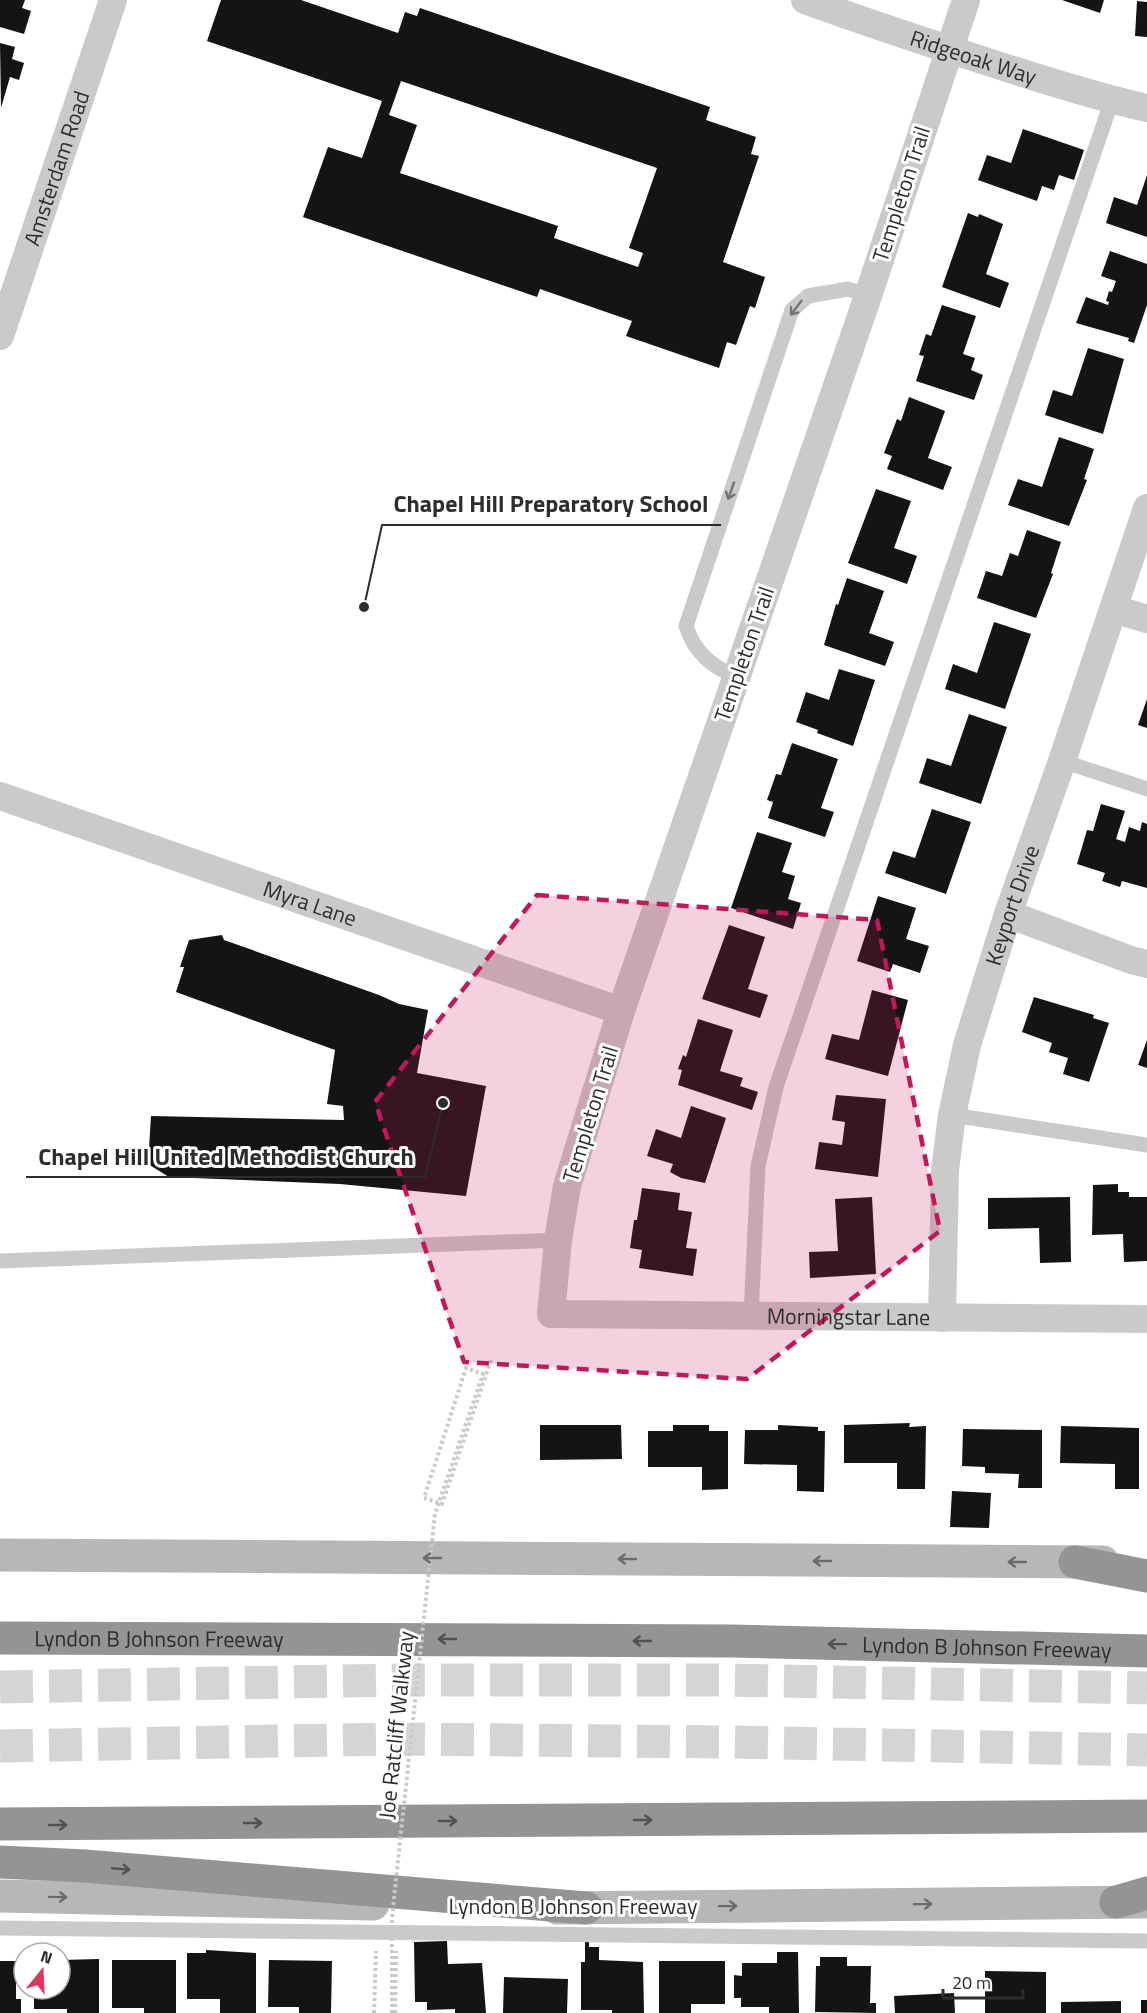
<svg xmlns="http://www.w3.org/2000/svg" width="1147" height="2013" font-family="'Titillium Web',sans-serif">
<style>
.building{fill:#141414;fill-rule:evenodd}
.lines{fill:none;stroke-linecap:round;stroke-linejoin:round}
.motorway-tunnel{stroke:#d5d5d5;stroke-width:33;stroke-dasharray:33 16;stroke-linecap:butt}
.path{stroke:#cacaca;stroke-width:4;stroke-dasharray:3 3;stroke-linecap:butt}
.service{stroke:#cacaca;stroke-width:15}
.minor{stroke:#cacaca;stroke-width:28}
.secondary{stroke:#b7b7b7;stroke-width:33}
.motorway{stroke:#949494;stroke-width:33}
.path-bridge{stroke:#cacaca;stroke-width:4;stroke-dasharray:3 3;stroke-linecap:butt}
.oneway{stroke:#747474}
.oneway2{stroke:#6b6b6b}
.oneway3{stroke:#515151}
.marked{fill:#c2185b;fill-opacity:0.2;stroke:#c2185b;stroke-width:4.5;stroke-dasharray:12 8;stroke-linejoin:round}
.labels{text-anchor:middle;dominant-baseline:central;stroke-width:6;stroke-linejoin:round;paint-order:stroke}
.street-label{font-size:22px;fill:#2d2d2d;stroke:#fff}
.leader{fill:none;stroke:#2d2d2d;stroke-width:2}
.callout-dot{fill:#2d2d2d;stroke:#fff;stroke-width:2}
.callout-label{font-size:24px;text-anchor:middle;font-weight:bold;fill:#2d2d2d;stroke:#fff;stroke-width:6;stroke-linejoin:round;paint-order:stroke}
</style>
<rect width="100%" height="100%" fill="#fff"/>
<g class="building">
<polygon points="0,0 25,0 22,8 31,11 24,34 0,27"/>
<path d="M221,0H301L398,33L405,12L417,16L420,8L710,107L706,120L756,137L751,154L759,156L723,262L765,277L755,308L750,306L736,345L727,342L719,368L626,336L632,321L540,289L537,297L303,217L328,147L362,158L382,101L207,41ZM401,81L657,168L629,248L643,253L638,267L554,238L558,226L400,173L417,125L389,115Z"/>
<polygon points="1062,0 1104,0 1100,13"/>
<polygon points="1137,1 1147,2 1147,37 1135,36"/>
<polygon points="0,43 15,47 12,59 24,63 19,80 10,77 1,108"/>
<polygon points="1023,129 1084,150 1074,180 1059,175 1054,190 1042,186 1037,201 978,180 987,155 1011,163"/>
<polygon points="1147,175 1147,237 1106,223 1114,197 1137,205"/>
<polygon points="968,213 978,217 979,214 1003,224 986,274 1009,283 1000,308 942,287"/>
<polygon points="1110,251 1147,264 1147,305 1134,343 1128,341 1129,338 1076,323 1086,297 1108,305 1109,302 1106,301 1109,291 1112,292 1116,281 1101,276"/>
<polygon points="942,305 976,316 963,354 975,358 971,370 983,375 974,400 916,381 924,356 919,355 926,334 931,336"/>
<polygon points="1088,348 1124,359 1103,434 1045,415 1053,390 1072,396"/>
<polygon points="909,397 945,411 928,458 952,467 943,490 887,469 892,456 884,453 897,419 901,421"/>
<polygon points="1059,437 1094,449 1084,479 1087,480 1069,526 1008,505 1018,479 1042,487"/>
<polygon points="876,489 911,501 894,548 917,556 907,584 848,563"/>
<polygon points="1027,530 1061,542 1051,573 1053,574 1036,618 977,598 986,571 1002,576 1010,553 1018,556"/>
<polygon points="847,578 884,591 869,633 894,642 885,666 824,645 836,604 838,605"/>
<polygon points="994,622 1031,634 1005,709 945,689 953,664 977,673"/>
<polygon points="839,669 875,680 853,746 817,733 818,730 796,722 806,692 829,700"/>
<polygon points="1147,699 1147,728 1138,725"/>
<polygon points="969,714 1007,727 981,804 919,783 927,758 951,766"/>
<polygon points="792,743 838,759 821,808 834,812 825,837 768,818 773,802 767,800 776,774 781,775"/>
<polygon points="1101,804 1125,811 1116,839 1125,842 1129,827 1140,831 1142,822 1147,824 1147,888 1122,881 1120,887 1102,881 1105,873 1077,864 1087,830 1093,831"/>
<polygon points="932,809 971,822 946,894 885,873 893,851 915,858"/>
<polygon points="757,832 792,843 782,872 795,876 788,899 801,903 793,929 731,908"/>
<polygon points="878,896 916,908 906,939 929,946 920,973 893,964 890,972 857,961"/>
<polygon points="729,925 765,937 748,989 768,995 760,1018 702,999"/>
<polygon points="222,935 224,940 379,995 399,1004 428,1010 417,1073 486,1086 466,1196 340,1184 169,1177 148,1164 151,1116 344,1120 343,1106 327,1104 335,1050 176,992 184,967 180,967 189,940"/>
<polygon points="872,990 908,1000 888,1076 825,1059 832,1034 859,1040"/>
<polygon points="1034,997 1094,1015 1093,1018 1109,1023 1089,1082 1063,1074 1068,1058 1049,1052 1052,1043 1022,1032"/>
<polygon points="698,1019 733,1030 720,1071 743,1078 740,1086 758,1092 752,1110 678,1085 682,1070 678,1069 683,1055 686,1057"/>
<polygon points="1147,1040 1147,1068 1138,1065"/>
<polygon points="836,1095 886,1099 878,1177 815,1169 819,1142 842,1145 845,1122 832,1120"/>
<polygon points="691,1106 726,1118 705,1183 681,1178 670,1172 673,1164 647,1156 656,1129 681,1138"/>
<polygon points="1118,1184 1118,1192 1129,1192 1129,1197 1147,1197 1147,1261 1124,1262 1123,1234 1092,1235 1093,1185"/>
<polygon points="642,1188 680,1193 678,1210 692,1212 686,1248 697,1249 693,1276 639,1268 642,1250 630,1248 634,1220 637,1220"/>
<polygon points="872,1197 876,1274 810,1278 809,1252 838,1251 835,1199"/>
<polygon points="1070,1197 1071,1262 1040,1263 1039,1228 988,1229 988,1198"/>
<polygon points="910,1423 909,1427 926,1426 925,1489 897,1489 897,1463 844,1463 844,1425"/>
<polygon points="540,1425 621,1425 622,1459 540,1460"/>
<polygon points="673,1425 709,1425 709,1431 728,1431 728,1489 702,1490 702,1467 648,1467 648,1431 673,1431"/>
<polygon points="778,1425 818,1427 818,1431 825,1431 824,1492 797,1491 797,1465 744,1464 745,1430 778,1430"/>
<polygon points="1061,1426 1139,1428 1139,1489 1115,1489 1115,1464 1060,1463"/>
<polygon points="963,1429 1042,1430 1042,1488 1018,1488 1019,1474 985,1473 985,1467 962,1466"/>
<polygon points="952,1491 991,1493 989,1528 950,1527"/>
<polygon points="447,1941 448,1964 482,1963 486,2013 455,2013 455,2009 427,2010 427,2002 415,2002 414,1942"/>
<polygon points="585,1942 589,1942 589,1947 599,1947 599,1960 643,1962 644,2013 612,2013 612,2010 581,2010 581,1962 585,1962"/>
<polygon points="206,1950 256,1953 256,2013 220,2013 220,1999 187,1999 187,1953 206,1953"/>
<polygon points="777,1952 798,1952 799,2013 769,2013 769,2007 741,2007 741,1998 734,1998 734,1975 742,1976 742,1963 777,1963"/>
<polygon points="820,1957 847,1957 847,1966 871,1966 870,2003 876,2003 876,2013 815,2012 816,1966 820,1966"/>
<polygon points="99,1959 99,2013 67,2013 67,2009 34,2009 34,1989 60,1989 60,1960"/>
<polygon points="112,1960 176,1960 176,2013 144,2013 144,2008 112,2008"/>
<polygon points="269,1960 332,1961 331,2013 299,2013 299,2007 268,2007"/>
<polygon points="0,1961 16,1961 16,1999 21,1999 21,2013 0,2013"/>
<polygon points="659,1961 725,1961 725,2004 691,2004 691,2013 659,2013"/>
<polygon points="985,1971 1046,1972 1046,2013 985,2013"/>
<polygon points="504,1977 568,1979 567,2013 503,2013"/>
<polygon points="954,1993 955,2013 895,2013 894,1996"/>
<rect x="1141" y="2000" width="6" height="13"/>
<polygon points="1121,2001 1121,2013 1061,2013 1061,2002"/>
</g>
<g class="lines">
<g class="motorway-tunnel">
<polyline points="0,1687 400,1680 728,1680 1147,1688"/>
<polyline points="0,1746 397,1739 730,1742 1147,1750"/>
</g>
<g class="path">
<polyline points="424,1498 442,1504 491,1360"/>
<polyline points="374,2013 376,1951"/>
<polyline points="395,2013 396,1951"/>
</g>
<g class="service">
<path d="M737,676C712,668 694,651 686,626L792,310L808,296L848,289L868,296"/>
<polyline points="1062,761 1147,789"/>
<polyline points="952,1115 1147,1145"/>
<polyline points="0,1261 558,1240"/>
<polyline points="751,1316 758,1166 776,1087 1112,100"/>
<polyline points="0,1928 1147,1941"/>
</g>
<g class="minor">
<path id="s1" d="M805,0C865,22 926,42 988,62C1040,79 1093,96 1147,108"/>
<path id="s2" d="M966,0L868,296L621,1011L567,1186L558,1240L551,1314L1147,1319"/>
<path id="s3" d="M0,336L113,0"/>
<polyline points="1114,609 1147,619"/>
<path id="s4" d="M0,796L621,1011"/>
<polyline points="1008,914 1131,960 1147,964"/>
<path id="s5" d="M942,1318L945,1170L952,1115L967,1045L1008,914L1062,761L1147,508"/>
</g>
<g class="secondary">
<polyline points="0,1555 1103,1562"/>
<polyline points="0,1896 373,1904"/>
<polyline points="557,1908 1144,1902"/>
</g>
<g class="motorway">
<polyline points="1075,1562 1147,1576"/>
<path id="s6" d="M0,1638L730,1641L1147,1651"/>
<polyline points="0,1824 1147,1816"/>
<polyline points="0,1862 85,1866 586,1908"/>
<polyline points="1116,1902 1147,1893"/>
</g>
<polyline class="path-bridge" points="392,2013 392,1917 435,1514 483,1374 466,1368 424,1498"/>
</g>
<defs><path id="oneway-shaft" d="M-6 0H5M1.5-3L5.5 0L1.5 3" fill="none" stroke-width="1.6" stroke-linecap="round" stroke-linejoin="round" transform="scale(1.5)"/></defs>
<g class="oneway">
<use href="#oneway-shaft" transform="translate(796 308) rotate(127)"/>
<use href="#oneway-shaft" transform="translate(731 491) rotate(109)"/>
</g>
<g class="oneway2">
<use href="#oneway-shaft" transform="translate(432 1558) rotate(-180)"/>
<use href="#oneway-shaft" transform="translate(627 1559) rotate(-180)"/>
<use href="#oneway-shaft" transform="translate(822 1561) rotate(-180)"/>
<use href="#oneway-shaft" transform="translate(1017 1562) rotate(-180)"/>
<use href="#oneway-shaft" transform="translate(58 1897) rotate(1)"/>
<use href="#oneway-shaft" transform="translate(923 1904) rotate(-1)"/>
<use href="#oneway-shaft" transform="translate(728 1906) rotate(-1)"/>
</g>
<g class="oneway3">
<use href="#oneway-shaft" transform="translate(447 1639) rotate(-180)"/>
<use href="#oneway-shaft" transform="translate(642 1641) rotate(-180)"/>
<use href="#oneway-shaft" transform="translate(837 1644) rotate(-179)"/>
<use href="#oneway-shaft" transform="translate(643 1820)"/>
<use href="#oneway-shaft" transform="translate(448 1821)"/>
<use href="#oneway-shaft" transform="translate(253 1823)"/>
<use href="#oneway-shaft" transform="translate(58 1825)"/>
<use href="#oneway-shaft" transform="translate(121 1869) rotate(5)"/>
</g>
<path class="marked" d="M537,895L877,920L940,1231L747,1379L464,1362L375,1102Z"/>
<g class="labels">
<g class="street-label">
<text stroke="none"><textPath href="#s1" startOffset="178">Ridgeoak Way</textPath></text>
<text stroke="none"><textPath href="#s3" startOffset="177">Amsterdam Road</textPath></text>
<text transform="translate(901 194) rotate(-72)">Templeton Trail</text>
<text transform="translate(744 654) rotate(-71)">Templeton Trail</text>
<text stroke="none"><textPath href="#s4" startOffset="328">Myra Lane</textPath></text>
<text stroke="none"><textPath href="#s5" startOffset="422">Keyport Drive</textPath></text>
<text transform="translate(590 1114) rotate(-73)">Templeton Trail</text>
<text stroke="none"><textPath href="#s2" startOffset="1678">Morningstar Lane</textPath></text>
<text stroke="none"><textPath href="#s6" startOffset="159">Lyndon B Johnson Freeway</textPath></text>
<text stroke="none"><textPath href="#s6" startOffset="987">Lyndon B Johnson Freeway</textPath></text>
<text transform="translate(396 1725) rotate(-84)">Joe Ratcliff Walkway</text>
<text x="573" y="1906">Lyndon B Johnson Freeway</text>
</g>
</g>
<path class="leader" d="M364 607L382 525H721M443 1103L425 1177H26"/>
<g class="callout-dot">
<circle cx="364" cy="607" r="6"/>
<circle cx="443" cy="1103" r="6"/>
</g>
<g class="callout-label">
<text x="551" y="512">Chapel Hill Preparatory School</text>
<text x="226" y="1165">Chapel Hill United Methodist Church</text>
</g>
<g transform="translate(42 1971) rotate(18)"><circle r="28" fill="#ffffff" stroke="#ababab" stroke-width="1.5"/>
<path d="M0-4.5L10 22L0 15L-10 22Z" fill="#db375d"/>
<text y="-9" font-size="16" font-weight="bold" text-anchor="middle" fill="#2d2d2d">N</text>
</g>
<path d="M943 1989v9h80v-9" fill="none" stroke="#2d2d2d" stroke-width="3"/>
<text x="952" y="1989" font-size="18" fill="#2d2d2d" stroke="#ffffff" stroke-width="4.5" paint-order="stroke">20 m</text>
</svg>
